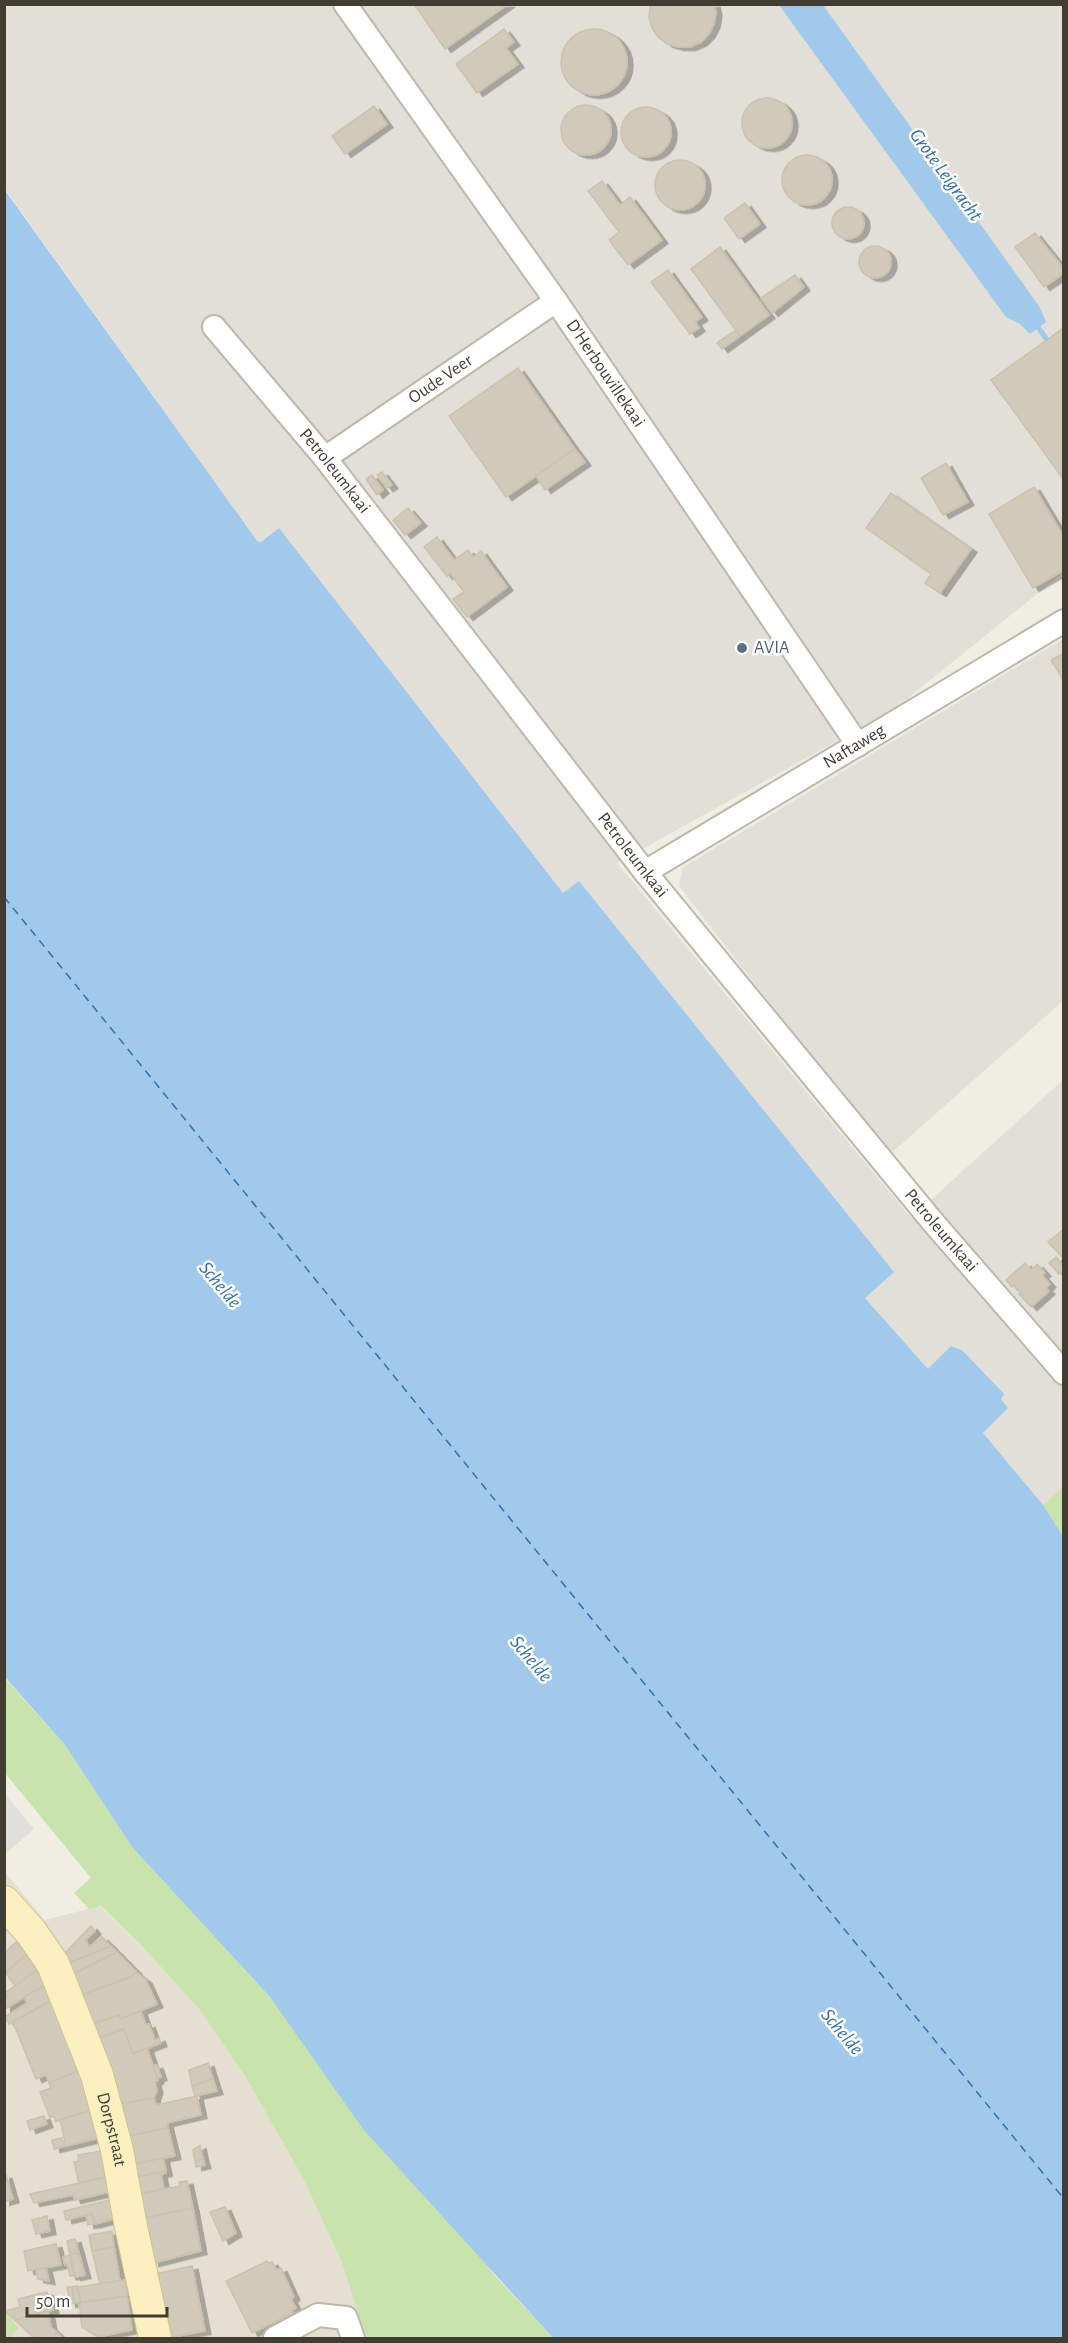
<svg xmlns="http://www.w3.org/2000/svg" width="1068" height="2343" font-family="'Alegreya Sans',sans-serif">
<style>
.residential{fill:#e4dfd1}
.industrial{fill:#e2ded8}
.green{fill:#c8e4ac}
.parking{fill:#e1dfdb}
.water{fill:#a0c9ec}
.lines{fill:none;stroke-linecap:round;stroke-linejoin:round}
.stream{stroke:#a0c9ec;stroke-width:5}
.ferry{stroke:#3270a8;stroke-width:1.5;stroke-dasharray:8 6;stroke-linecap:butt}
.building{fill:#d1c9b9;stroke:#ccc1ac;stroke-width:1.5;filter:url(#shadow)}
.street-casing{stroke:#beb8a9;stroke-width:26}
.secondary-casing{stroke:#cfc294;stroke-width:34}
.street{stroke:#fff;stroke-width:22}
.secondary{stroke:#fcf0c1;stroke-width:32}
.service-dot{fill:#5c6f8a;stroke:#fff;stroke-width:2}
.labels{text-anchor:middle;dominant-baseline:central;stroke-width:5;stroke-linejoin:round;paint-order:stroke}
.street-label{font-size:18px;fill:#423d33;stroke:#fff}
.service-label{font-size:18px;fill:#4e5e75;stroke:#fff;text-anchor:start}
.water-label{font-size:20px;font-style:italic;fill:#3270a8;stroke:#fff}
</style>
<defs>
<filter id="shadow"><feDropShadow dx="6" dy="3.5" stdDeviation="0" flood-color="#0004"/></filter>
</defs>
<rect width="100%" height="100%" fill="#f0ede3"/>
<polygon class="residential" points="4,1871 45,1920 100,1906 140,1944 199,2009 245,2076 303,2178 342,2263 366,2338 5,2338"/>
<g class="industrial">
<polygon points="4,5 1063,5 1063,573 893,710 617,863 911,1218 1063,1080 1063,1487 1043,1505 983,1433 1008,1408 962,1350 951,1346 928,1369 865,1298 893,1272 579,881 563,894 279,528 261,542 258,542 5,189"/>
<polygon points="1063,639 1063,1001 888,1156 679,886 682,868"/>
</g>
<g class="green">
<polygon points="1063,1487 1063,1536 1043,1505"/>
<polygon points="4,1677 65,1745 132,1847 270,1997 497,2278 553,2338 366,2338 342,2263 303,2178 245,2076 199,2009 140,1944 101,1906 89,1909 74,1893 91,1878 5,1773"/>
<polygon points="5,2312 19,2328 10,2338 5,2338"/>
</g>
<polygon class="parking" points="4,1793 34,1829 5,1854 4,1854"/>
<g class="water">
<polygon points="779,5 823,5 1039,306 1046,322 1030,334 1020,324 1006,317"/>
<polygon points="4,189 258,542 261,542 279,528 563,893 579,881 894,1272 865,1298 928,1369 951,1346 962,1350 1004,1394 1001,1399 1008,1408 983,1433 1043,1505 1063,1536 1063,2338 553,2338 363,2129 270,1997 132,1847 65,1745 5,1677"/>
</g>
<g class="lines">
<polyline class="stream" points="1035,323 1050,344"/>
<polyline class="ferry" points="4,897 1064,2199"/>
</g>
<g class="building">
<polygon points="414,4 508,4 445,49"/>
<polygon points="650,4 714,4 716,12 714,24 709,34 701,42 690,47 678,47 667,44 658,37 652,28 649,18"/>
<circle cx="594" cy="62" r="33"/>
<polygon points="504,29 514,42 506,48 518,64 477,93 456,64"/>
<circle cx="767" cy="123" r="25"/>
<circle cx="586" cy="130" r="25"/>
<polygon points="374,106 387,124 345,154 332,136"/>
<circle cx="646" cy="132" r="25"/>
<circle cx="807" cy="180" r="25"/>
<circle cx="680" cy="185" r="25"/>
<polygon points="602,181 620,205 630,197 662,240 628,265 609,240 619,232 588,191"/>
<polygon points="745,203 760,224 739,239 724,218"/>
<circle cx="848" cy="223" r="16"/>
<polygon points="1035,233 1064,269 1064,273 1044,287 1015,247"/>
<circle cx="875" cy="262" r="16"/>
<polygon points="720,247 769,315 740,336 691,269"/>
<polygon points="668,270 702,317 695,322 699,328 690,334 651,282"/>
<polygon points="795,275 804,287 772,313 761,298"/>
<polygon points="1062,329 1064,331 1064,480 991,380"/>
<polygon points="736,330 740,336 722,349 717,343"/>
<polygon points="518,368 575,449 506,497 449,416"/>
<polygon points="575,449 585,462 545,490 536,476"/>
<polygon points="946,463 968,502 943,515 921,478"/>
<polygon points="382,472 392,485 387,488 377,475"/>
<polygon points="372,475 383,490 377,495 366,479"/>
<polygon points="1034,487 1064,537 1064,570 1033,588 989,514"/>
<polygon points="891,493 971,549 940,593 925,583 931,574 866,528"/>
<polygon points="408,508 421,523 405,535 393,520"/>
<polygon points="437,537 454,560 468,550 473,557 481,551 507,587 467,617 453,599 464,592 450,573 447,576 424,547"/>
<polygon points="1064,653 1064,681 1051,660"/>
<polygon points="1064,1229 1064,1259 1048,1242"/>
<polygon points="1056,1257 1064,1267 1064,1271 1059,1274 1049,1263"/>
<polygon points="1025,1263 1031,1270 1037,1264 1045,1273 1042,1275 1050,1284 1046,1288 1049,1291 1031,1307 1019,1294 1021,1293 1014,1285 1012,1287 1006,1280"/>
<polygon points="91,1926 95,1931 86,1940 89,1947 102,1937 111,1946 69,1963 65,1953"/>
<polygon points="16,1942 27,1954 4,1975 4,1953"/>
<polygon points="111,1946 117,1952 74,1974 69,1963"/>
<polygon points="117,1952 136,1971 131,1977 82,1995 74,1974"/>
<polygon points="27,1954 37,1970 15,1986 6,1973"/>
<polygon points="37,1970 47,1984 5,2009 4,1997 7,1996 5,1993"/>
<polygon points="136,1972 146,1980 157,2004 120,2019 119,2015 93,2024 82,1995 131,1977"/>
<polygon points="47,1984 54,1999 9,2024 5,2017 27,2003 24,1997"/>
<polygon points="54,1999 83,2069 49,2083 46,2075 36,2079 13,2022"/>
<polygon points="141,2011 146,2025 149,2024 155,2040 159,2038 161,2043 133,2054 124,2029 98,2038 93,2024 119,2015 120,2019"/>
<polygon points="124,2029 133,2054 147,2048 158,2080 155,2082 157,2090 154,2098 120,2104 98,2038"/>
<polygon points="208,2063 213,2079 192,2086 189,2070"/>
<polygon points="157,2065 161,2077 158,2078 153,2066"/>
<polygon points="83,2069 96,2109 56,2121 54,2116 50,2118 40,2092 51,2088 49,2083"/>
<polygon points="213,2079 217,2091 195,2096 192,2086"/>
<polygon points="197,2096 201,2115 167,2123 168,2128 128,2136 120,2104 154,2098 156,2105"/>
<polygon points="96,2109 103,2137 54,2149 52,2140 62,2138 62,2141 65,2141 60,2120"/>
<polygon points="44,2116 47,2124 30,2130 27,2121"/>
<polygon points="168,2128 175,2156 135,2164 128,2136"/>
<polygon points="200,2145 203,2159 195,2161 193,2150"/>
<polygon points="106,2150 111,2176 79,2183 74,2162 79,2161 78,2155"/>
<polygon points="163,2158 166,2171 137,2177 135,2164"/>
<polygon points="203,2159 205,2165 196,2167 195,2161"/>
<polygon points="166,2171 166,2173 161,2174 164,2189 140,2194 137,2177"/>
<polygon points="4,2175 6,2175 13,2199 4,2202"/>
<polygon points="111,2176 114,2191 75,2200 73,2195 34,2203 30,2194"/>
<polygon points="187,2181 193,2208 145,2218 140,2194 180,2186 179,2182"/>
<polygon points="114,2199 118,2218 95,2224 92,2214 66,2220 64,2211"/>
<polygon points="225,2207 236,2233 223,2241 210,2212"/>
<polygon points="193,2208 201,2251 153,2263 145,2218"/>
<polygon points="92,2214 95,2224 88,2225 86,2215"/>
<polygon points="47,2216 50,2231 36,2234 32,2220"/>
<polygon points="112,2231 114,2247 92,2251 89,2235"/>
<polygon points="75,2239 79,2253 70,2255 67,2241"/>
<polygon points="56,2244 61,2265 28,2271 24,2251"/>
<polygon points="114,2247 120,2281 100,2284 92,2251"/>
<polygon points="79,2253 85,2275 75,2277 70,2255"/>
<polygon points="70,2255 72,2266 75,2276 70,2276 67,2264 65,2265 63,2257"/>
<polygon points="267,2261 269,2263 272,2262 276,2270 281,2268 294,2297 291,2299 296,2308 291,2310 293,2313 252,2333 226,2281"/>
<polygon points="192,2266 205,2331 168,2338 155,2274"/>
<polygon points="46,2268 49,2281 38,2279 36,2270"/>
<polygon points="125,2280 127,2296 81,2302 77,2287"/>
<polygon points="77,2286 81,2302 74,2303 72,2287"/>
<polygon points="67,2287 72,2287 74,2303 70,2304"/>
<polygon points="47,2292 53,2310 15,2320 5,2311 20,2307 18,2299"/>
<polygon points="127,2296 132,2330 98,2337 82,2327 79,2303"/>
<polygon points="48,2311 51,2327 63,2338 34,2338 15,2320"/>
</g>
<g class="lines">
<defs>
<g id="street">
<path id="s1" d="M345,4L556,301L858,745"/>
<path id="s2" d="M214,327L325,458L645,872L932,1221L1064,1373"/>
<path id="s3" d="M325,458L556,301"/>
<path id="s4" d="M645,872L1064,621"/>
<polyline points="275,2338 318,2315 346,2318 353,2338"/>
</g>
<g id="secondary">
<path id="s5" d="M4,1902L31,1932L53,1964L97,2075L117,2150L130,2222L155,2338"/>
</g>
</defs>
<use href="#street" class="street-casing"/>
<use href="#secondary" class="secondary-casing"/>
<use href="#street" class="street"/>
<use href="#secondary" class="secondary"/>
</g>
<circle class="service-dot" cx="742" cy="648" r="6"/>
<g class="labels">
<g class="street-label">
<text stroke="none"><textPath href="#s1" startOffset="452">D'Herbouvillekaai</textPath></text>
<text stroke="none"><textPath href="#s3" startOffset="140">Oude Veer</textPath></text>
<text stroke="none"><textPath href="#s2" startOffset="188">Petroleumkaai</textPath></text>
<text stroke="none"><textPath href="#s4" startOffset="244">Naftaweg</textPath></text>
<text stroke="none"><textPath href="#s2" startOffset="674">Petroleumkaai</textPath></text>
<text stroke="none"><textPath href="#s2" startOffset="1160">Petroleumkaai</textPath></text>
<text stroke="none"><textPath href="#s5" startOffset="255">Dorpstraat</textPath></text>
</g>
<g class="service-label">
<text x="754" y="648">AVIA</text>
</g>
<g class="water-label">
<text transform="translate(946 175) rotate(54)">Grote Leigracht</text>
<text transform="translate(220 1285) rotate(50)">Schelde</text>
<text transform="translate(531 1659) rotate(50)">Schelde</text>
<text transform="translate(842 2032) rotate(50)">Schelde</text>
</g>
</g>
<rect width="1068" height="2343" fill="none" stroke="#423d33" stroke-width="12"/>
<path d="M27 2307v9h140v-9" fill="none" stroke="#423d33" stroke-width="3"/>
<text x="36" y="2307" font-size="18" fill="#423d33" stroke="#ffffff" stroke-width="4.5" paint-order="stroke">50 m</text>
</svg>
